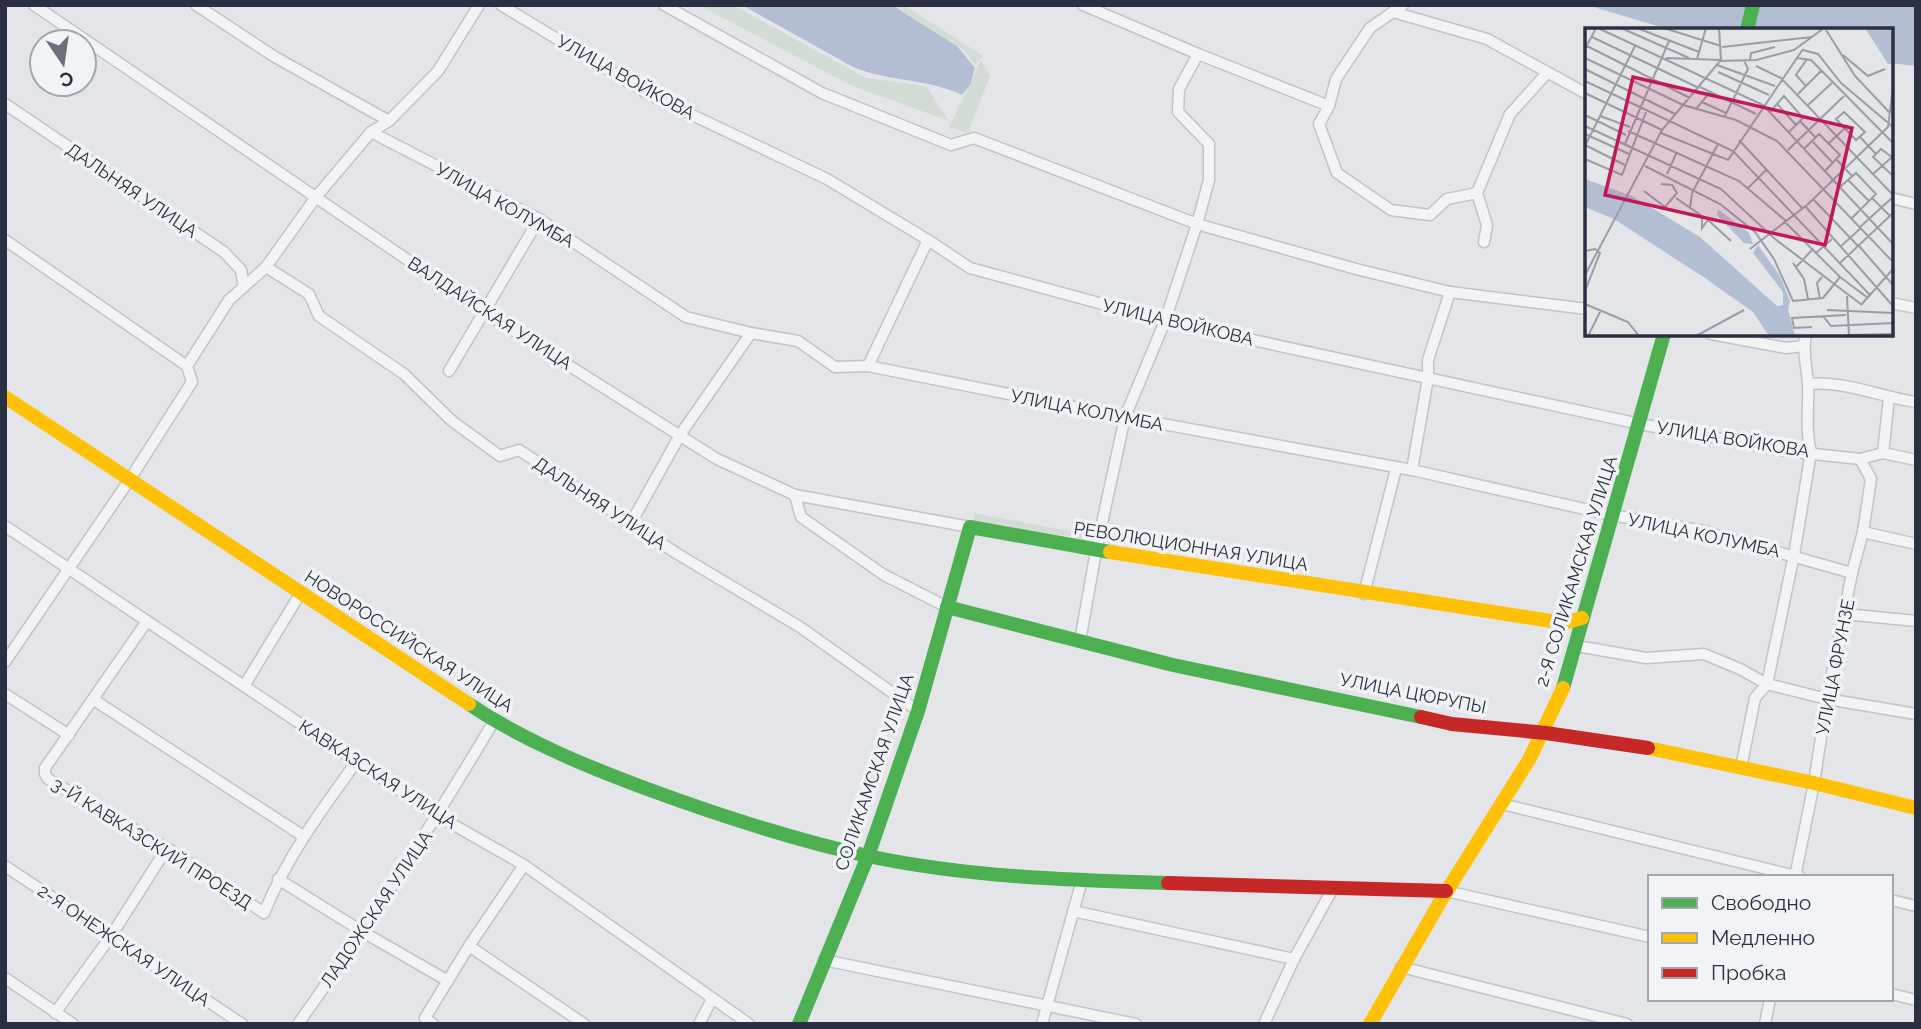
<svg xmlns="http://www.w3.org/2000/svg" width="1921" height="1029" font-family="Raleway,sans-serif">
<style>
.green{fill:#d2dcd4}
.water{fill:#b2bed2}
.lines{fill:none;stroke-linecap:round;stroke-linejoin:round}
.street-casing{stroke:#c1c3c6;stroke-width:13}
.street{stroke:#f2f3f5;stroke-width:10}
.fast{stroke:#4caf50;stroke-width:14}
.slow{stroke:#ffc107;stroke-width:14}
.jam{stroke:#c62828;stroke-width:14}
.labels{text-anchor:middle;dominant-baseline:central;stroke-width:7;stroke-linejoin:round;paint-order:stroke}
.street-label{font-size:18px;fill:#2a3042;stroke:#f1f3f7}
.inset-road{fill:none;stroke:#999da6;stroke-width:2}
.view{fill:#c2185b;fill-opacity:0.15;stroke:#c2185b;stroke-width:3.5}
.inset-edge{fill:none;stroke:#2a3042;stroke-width:3.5}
</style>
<rect width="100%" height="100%" fill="#e3e5e8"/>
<g class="green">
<polygon points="699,5 733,5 866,78 926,86 949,121 850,85"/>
<polygon points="894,5 904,5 983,56 975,65 964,50"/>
<polygon points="981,61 990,76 968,133 949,127"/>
<polygon points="974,513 1091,535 1089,542 1068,536 974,522"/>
</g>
<g class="water">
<path d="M742,5H892L957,46L975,68L970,85L962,95C927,78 889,82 853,67Z"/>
<polygon points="1587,5 1916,5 1916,66 1891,63 1891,30 1671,30"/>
</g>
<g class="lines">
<defs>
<g id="street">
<polyline points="34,5 484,312 717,459 795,495 801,517 884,575 947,607"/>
<polyline points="196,5 275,57 389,121"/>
<polyline points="501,5 648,94 827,179 928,240 970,268 1165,321 1640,424 1786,451 1860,459 1883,453 1916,460"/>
<polyline points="664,5 822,93 951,145 974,138 1197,224 1356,269 1450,292 1587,309"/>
<polyline points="1083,5 1198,54 1329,106"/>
<polyline points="1403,5 1370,28 1336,79 1329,106 1319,124 1337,173 1391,210 1430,215 1447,199 1477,193"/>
<polyline points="1393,12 1487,39 1587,94"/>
<polyline points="5,104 224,252 241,270 244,287"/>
<polyline points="371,132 539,219 686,317 751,333 798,341 835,367 868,366 1114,415 1412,470 1611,515 1703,531 1852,573"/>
<polyline points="1891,198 1916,204"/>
<polyline points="5,240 187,366"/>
<polyline points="1484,242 1487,225 1477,193 1510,114 1547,73"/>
<polyline points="266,267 309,294 319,316 404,374 452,421 500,456 519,450 676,553 800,627 918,711"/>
<polyline points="1891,303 1916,308"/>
<polyline points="1711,334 1786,348 1804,346"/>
<polyline points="868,366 928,240"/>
<polyline points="449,371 539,219"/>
<path d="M1808,384C1842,380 1881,397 1916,402"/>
<polyline points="1883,453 1889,398"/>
<polyline points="1412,470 1428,378 1428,360 1450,292"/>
<polyline points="795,495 970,527"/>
<polyline points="631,523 680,435 751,333"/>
<polyline points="5,526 438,816 524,865 749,1024"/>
<polyline points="1863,532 1916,544"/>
<polyline points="1364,594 1396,469"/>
<polyline points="1845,614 1916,621"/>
<path d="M147,621L45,768V774L48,779L167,848L264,913C288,855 320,812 357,761"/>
<polyline points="1080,641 1096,551 1125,417 1165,321 1197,224 1209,180 1209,144 1178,112 1179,89 1198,54"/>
<polyline points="1577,646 1646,658 1704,654 1740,669 1767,684 1827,699 1916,714"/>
<polyline points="5,662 130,479 192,382 187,366 229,300 266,267 316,197 371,132 389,121 438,71 479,5"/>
<polyline points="244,686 300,594"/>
<polyline points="5,694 69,735"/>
<polyline points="94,700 303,836"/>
<path d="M1741,768L1755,698L1767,684L1794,555L1811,452C1805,430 1809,407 1808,385C1807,367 1802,351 1806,334"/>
<polyline points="1502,804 1800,877"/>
<polyline points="5,866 242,1024"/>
<polyline points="1795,877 1814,783 1827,699 1852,573 1863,532 1871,479 1860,459"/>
<polyline points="278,879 363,932 448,981"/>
<polyline points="1446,891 1650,937"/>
<polyline points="1891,900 1916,906"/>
<polyline points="1073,911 1294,959"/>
<polyline points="469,946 584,1024"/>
<polyline points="824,960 1136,1024"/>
<polyline points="1401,967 1627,1024"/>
<polyline points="5,978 73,1024"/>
<polyline points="1891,994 1916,1000"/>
<polyline points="55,1013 111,936 167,848"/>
<path d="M298,1024C368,926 432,825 494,721"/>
<polyline points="433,1024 425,1018 469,946 524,865"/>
<polyline points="699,1024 712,999"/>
<polyline points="1042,1024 1082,880"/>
<polyline points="1264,1024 1294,959 1333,888"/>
<polyline points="1765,1024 1770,999"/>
</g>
</defs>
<use href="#street" class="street-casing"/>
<use href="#street" class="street"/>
<g class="fast">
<polyline points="1747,30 1753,5"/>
<polyline points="947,607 1173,665 1421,717"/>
<polyline points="1563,688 1664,334"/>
<path d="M469,704C524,741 588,767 650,790C721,816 794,840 868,856C966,877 1068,880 1168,883"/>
<polyline points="799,1024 868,856 918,711 970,527 1110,552"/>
</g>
<g class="slow">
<polyline points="5,397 469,704"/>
<polyline points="1110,552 1564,623 1582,618"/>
<polyline points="1648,748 1814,783 1916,808"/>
<polyline points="1370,1024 1440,902 1530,758 1563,688"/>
</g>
<g class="jam">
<polyline points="1421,717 1452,724 1546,733 1648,748"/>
<polyline points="1168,883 1446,891"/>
</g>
</g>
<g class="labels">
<g class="street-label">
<text transform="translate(626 77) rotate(29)">УЛИЦА ВОЙКОВА</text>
<text transform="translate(132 190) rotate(34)">ДАЛЬНЯЯ УЛИЦА</text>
<text transform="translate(505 205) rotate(29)">УЛИЦА КОЛУМБА</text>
<text transform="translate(490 313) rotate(33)">ВАЛДАЙСКАЯ УЛИЦА</text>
<text transform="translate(1178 322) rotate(13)">УЛИЦА ВОЙКОВА</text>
<text transform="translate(1087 410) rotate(11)">УЛИЦА КОЛУМБА</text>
<text transform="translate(1733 439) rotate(9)">УЛИЦА ВОЙКОВА</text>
<text transform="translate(600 503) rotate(33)">ДАЛЬНЯЯ УЛИЦА</text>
<text transform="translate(1704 535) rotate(12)">УЛИЦА КОЛУМБА</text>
<text transform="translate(1191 546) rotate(9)">РЕВОЛЮЦИОННАЯ УЛИЦА</text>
<text transform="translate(1576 571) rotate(-73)">2-Я СОЛИКАМСКАЯ УЛИЦА</text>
<text transform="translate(409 641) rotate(33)">НОВОРОССИЙСКАЯ УЛИЦА</text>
<text transform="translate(1835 667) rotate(-79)">УЛИЦА ФРУНЗЕ</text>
<text transform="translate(1413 693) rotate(11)">УЛИЦА ЦЮРУПЫ</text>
<text transform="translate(874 772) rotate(-71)">СОЛИКАМСКАЯ УЛИЦА</text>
<text transform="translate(378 774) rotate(33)">КАВКАЗСКАЯ УЛИЦА</text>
<text transform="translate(152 843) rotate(32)">3-Й КАВКАЗСКИЙ ПРОЕЗД</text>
<text transform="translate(376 909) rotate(-56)">ЛАДОЖСКАЯ УЛИЦА</text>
<text transform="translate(124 945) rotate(34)">2-Я ОНЕЖСКАЯ УЛИЦА</text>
</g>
</g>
<g transform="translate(1585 28)">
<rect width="308" height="308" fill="#e3e5e8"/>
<path d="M280,0H308V36H303ZM0,151L47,168L115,209L192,278L198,277V264L168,225L173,217L195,248L205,273L203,282L210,308H184L168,284L120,250L29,191L0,179ZM133,181L164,205L168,216L159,215L132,187Z" fill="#b2bed2"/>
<path class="inset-road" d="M13,0L178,77L308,216M36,0L104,30M52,0L114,24M79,0L136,18M241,2L270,48L305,85M7,9L114,60M0,17L105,70M137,19L227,9M0,21L11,0M218,22L233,26L256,55L308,99M258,27L283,48L300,41M0,30L98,77L151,92L192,113L308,234M81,30L136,32L134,0M211,30L226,32L308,115M112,31L121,0M165,32L166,25L190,19M132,37L190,58M171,38L196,50L308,167M0,41L90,86M133,44L184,67M0,53L148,123L285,267M221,58L211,47L222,31M115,59L171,86M0,65L77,102M213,66L236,43M117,74L141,85M192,76L211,97M223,77L247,55M111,81L125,64M185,84L199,68L218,90L203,105M259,84L280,104L271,112L251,91ZM0,87L41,107M15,88L45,99M140,88L163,41L159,32M215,93L231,110M0,98L136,161L190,211L277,277M43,103L154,153L201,193M76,105L143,132L218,21M0,106L44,126M275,109L291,126M154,112L217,180M228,114L248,135M40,116L84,13M243,116L260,100M0,117L40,137M0,118L50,18M219,121L234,106L255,127L240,143M203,122L259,68M308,130L296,121L288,129L308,148M0,131L37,147L61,84M252,132L267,148M60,138L135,176L170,204L189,231L208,273L238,270L255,249M82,146L91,126M288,146L307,129M263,152L284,173M76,156L87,157L92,165L79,180M255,159L271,145L291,166L267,190M163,160L182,141M59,163L80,179M91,170L117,188V200L123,192L146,213M287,170L305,188M228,171L273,218M220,178L308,278M105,180L107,165L133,116M199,193L255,249L283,270M275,199L308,169M274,218L308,257M255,219L276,200M165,221L222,177L303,99L308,59M0,223L10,221L15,225L0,263M231,225L247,211M208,235L219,251L223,271M255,235L308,185M211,239L227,222M0,247L77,102L135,33L171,32L209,22L239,0M262,268L264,308M235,271L232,255L237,249M0,276L43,294L54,308M276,277L308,241M242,282L308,285M238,288L246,298L308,295M227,299L209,300L207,290L261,287M264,307L308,306M3,308L16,282M111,308L159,282"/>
<path class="view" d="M48,49L267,100L240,217L20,167Z"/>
<rect width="308" height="308" class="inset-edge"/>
</g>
<rect width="1921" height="1029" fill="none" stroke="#2a3042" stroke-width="14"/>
<rect x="1648" y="875" width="245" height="126" fill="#f1f3f7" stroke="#a1a5af" stroke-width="2"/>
<rect x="1662" y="898" width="35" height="10" fill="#4caf50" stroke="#a1a5af" stroke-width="2"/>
<text x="1711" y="910" font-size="21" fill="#2a3042">Свободно</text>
<rect x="1662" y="933" width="35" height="10" fill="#ffc107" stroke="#a1a5af" stroke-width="2"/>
<text x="1711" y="945" font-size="21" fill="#2a3042">Медленно</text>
<rect x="1662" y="968" width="35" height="10" fill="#c62828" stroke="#a1a5af" stroke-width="2"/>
<text x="1711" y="980" font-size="21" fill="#2a3042">Пробка</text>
<g transform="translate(63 63) rotate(167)"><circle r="33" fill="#f1f3f7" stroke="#a1a5af" stroke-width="2"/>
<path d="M0-5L12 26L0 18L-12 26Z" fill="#6b6f7c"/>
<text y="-10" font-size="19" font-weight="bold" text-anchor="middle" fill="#2a3042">С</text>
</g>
</svg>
